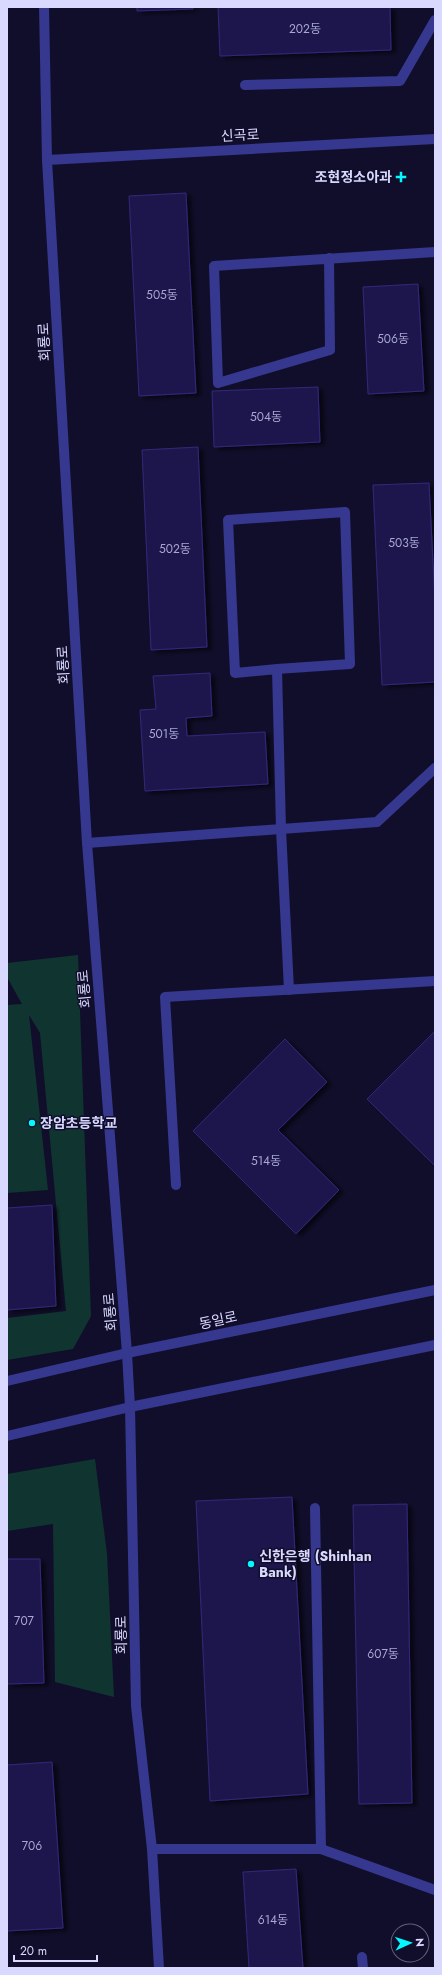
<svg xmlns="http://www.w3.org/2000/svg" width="442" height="1975" font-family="Jost,'Noto Sans KR',sans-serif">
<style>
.green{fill:#103531}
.building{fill:#1f184d;stroke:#33287b;filter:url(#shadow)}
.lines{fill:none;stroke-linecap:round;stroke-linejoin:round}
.minor{stroke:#35388e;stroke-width:10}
.poi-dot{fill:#04f8ff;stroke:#110e2b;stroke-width:1.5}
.labels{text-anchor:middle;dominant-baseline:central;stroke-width:3;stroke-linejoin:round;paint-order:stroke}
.number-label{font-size:12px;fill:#aaa8d2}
.street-label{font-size:14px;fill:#d9d8ff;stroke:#110e2b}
.poi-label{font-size:14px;font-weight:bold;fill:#d9d8ff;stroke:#110e2b;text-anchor:start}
</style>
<defs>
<filter id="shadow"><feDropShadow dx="4.5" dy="2.5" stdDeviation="2" flood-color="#0009"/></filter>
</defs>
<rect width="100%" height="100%" fill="#110e2b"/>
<g class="green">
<polygon points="78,955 91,1316 73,1349 7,1360 7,1318 66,1311 40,1033 29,1015 48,1190 7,1193 7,1005 22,1004 7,977 7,963"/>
<polygon points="95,1459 107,1554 114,1697 55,1682 53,1524 7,1531 7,1474"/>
</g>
<g class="building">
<polygon points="137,7 193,7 193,9 137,11"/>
<polygon points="218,7 390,7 391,50 220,56"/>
<polygon points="186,193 196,393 139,396 129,196"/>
<polygon points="418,284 424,391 368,394 363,287"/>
<polygon points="318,387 320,442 214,447 212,391"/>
<polygon points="198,447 207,647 151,650 142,450"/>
<polygon points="429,483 435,602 435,682 382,685 373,485"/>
<polygon points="210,673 212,716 186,718 187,736 265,732 268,784 145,791 140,710 156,709 153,676"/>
<polygon points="435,1031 435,1166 367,1099"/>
<polygon points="285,1039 327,1082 278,1130 339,1190 296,1234 193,1131"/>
<polygon points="52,1205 56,1306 7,1310 7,1208"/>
<polygon points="292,1497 308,1794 210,1801 196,1501"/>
<polygon points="407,1504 412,1803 359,1804 353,1505"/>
<polygon points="7,1559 40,1559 44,1683 7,1684"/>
<polygon points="52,1762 63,1928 7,1931 7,1765"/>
<polygon points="296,1869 303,1968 249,1968 243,1872"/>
</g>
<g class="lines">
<g class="minor">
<polyline points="44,7 47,160 87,843 127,1353 130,1407 136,1706 152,1849 159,1968"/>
<polyline points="245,85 400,81 435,20"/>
<polyline points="47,160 435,139"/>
<polyline points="329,258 330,350 218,383 214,266 435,252"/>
<polyline points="277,669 235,673 228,520 345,512 350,664 277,669 281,829 289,990"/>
<polyline points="87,843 377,822 435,768"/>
<polyline points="176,1185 165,997 435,981"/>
<polyline points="7,1381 127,1353 435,1290"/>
<polyline points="7,1436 130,1407 435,1345"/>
<polyline points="315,1508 321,1849"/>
<polyline points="152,1849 321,1849 435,1890"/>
<polyline points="362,1957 363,1968"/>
</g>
</g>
<g class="poi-dot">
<path d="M399 171h4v4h4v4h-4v4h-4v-4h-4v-4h4z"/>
<circle cx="32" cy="1123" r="4"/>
<circle cx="251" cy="1564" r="4"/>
</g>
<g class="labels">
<g class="number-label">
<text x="305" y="29">202동</text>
<text x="162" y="295">505동</text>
<text x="393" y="339">506동</text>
<text x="266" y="417">504동</text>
<text x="404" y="543">503동</text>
<text x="175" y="549">502동</text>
<text x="164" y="734">501동</text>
<text x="266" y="1161">514동</text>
<text x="24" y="1621">707</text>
<text x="383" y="1654">607동</text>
<text x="32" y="1846">706</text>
<text x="273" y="1920">614동</text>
</g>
<g class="street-label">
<text transform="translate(240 135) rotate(-3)">신곡로</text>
<text transform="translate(44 342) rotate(-93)">회룡로</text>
<text transform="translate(63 665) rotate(-93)">회룡로</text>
<text transform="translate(84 989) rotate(-95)">회룡로</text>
<text transform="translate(110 1312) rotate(-95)">회룡로</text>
<text transform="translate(218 1320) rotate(-12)">동일로</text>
<text transform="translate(121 1635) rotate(-91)">회룡로</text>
</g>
<g class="poi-label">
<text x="392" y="177" text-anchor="end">조현정소아과</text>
<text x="40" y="1123">장암초등학교</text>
<text x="259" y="1556">신한은행 (Shinhan<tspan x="259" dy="16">Bank)</tspan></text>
</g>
</g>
<rect width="442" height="1975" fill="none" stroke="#d9d8ff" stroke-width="16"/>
<g transform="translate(410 1943) rotate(87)"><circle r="19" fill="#110e2b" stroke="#615f80"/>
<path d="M0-3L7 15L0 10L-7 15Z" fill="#04f8ff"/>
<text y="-6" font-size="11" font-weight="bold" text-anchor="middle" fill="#d9d8ff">N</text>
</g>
<path d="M14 1955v6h83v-6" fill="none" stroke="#d9d8ff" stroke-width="2"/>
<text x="20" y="1955" font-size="12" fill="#d9d8ff" stroke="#110e2b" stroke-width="3" paint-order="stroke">20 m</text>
</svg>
